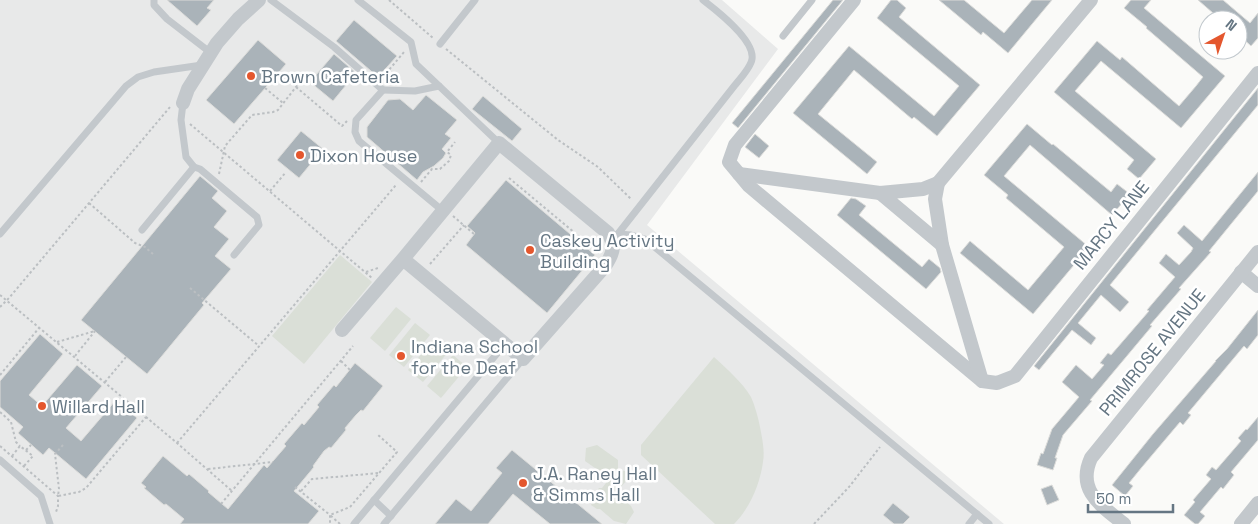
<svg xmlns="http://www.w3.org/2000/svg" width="1258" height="524" font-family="'Space Grotesk',sans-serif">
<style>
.built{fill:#e8e9e9}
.green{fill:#dadfd7}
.building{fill:#aab3b9;stroke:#dcdcda}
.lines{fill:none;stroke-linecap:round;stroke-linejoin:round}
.path{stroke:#bbbfc2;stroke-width:2;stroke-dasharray:2.5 2.5;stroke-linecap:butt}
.lane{stroke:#c3c8cc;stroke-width:7}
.street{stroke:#c3c8cc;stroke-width:14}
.poi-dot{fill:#e4572e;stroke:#fff;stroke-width:2}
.labels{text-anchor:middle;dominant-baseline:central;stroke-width:5;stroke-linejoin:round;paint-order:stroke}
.poi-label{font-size:18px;fill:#657683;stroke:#fff;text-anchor:start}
.street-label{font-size:18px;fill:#657683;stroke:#fff}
</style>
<rect width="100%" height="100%" fill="#fafaf8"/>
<polygon class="built" points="0,0 722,0 778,49 647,225 1004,524 0,524"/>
<g class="green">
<polygon points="340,255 372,282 304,364 272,336"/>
<polygon points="396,307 411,319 385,351 370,338"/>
<polygon points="415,323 430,335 404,367 389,355"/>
<polygon points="434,339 449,351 423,382 408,370"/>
<polygon points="453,355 467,367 441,398 427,386"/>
<path d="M714,357C727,369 742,382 751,397C755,406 758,417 760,427C762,438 765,450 763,462C760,484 750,508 734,524H715L641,455V445Z"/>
<path d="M597,445L618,460V469C622,471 626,470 630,474V477L618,490L617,494L631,506L634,512L626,524L614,521L600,509H597L591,505L596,492L599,488H602L606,483L605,475L585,461L586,448Z"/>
</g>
<g class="building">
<polygon points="167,0 214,0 207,8 211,10 197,26"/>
<polygon points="833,0 843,0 738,128 732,123"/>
<polygon points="891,0 897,0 906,8 899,17 980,85 937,136 914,117 912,119 854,70 818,114 877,162 867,174 793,113 849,46 934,116 959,86 877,18"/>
<polygon points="939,0 964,0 1004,33 1032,0 1052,0 1008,53 983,32 981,35"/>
<polygon points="1131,0 1151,0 1144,8 1225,76 1181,128 1101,61 1075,91 1156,159 1139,179 1127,169 1134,160 1054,92 1097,41 1120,60 1122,57 1179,106 1196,86 1203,77 1146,28 1147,27 1124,8"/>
<polygon points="1198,0 1223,0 1250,23 1258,13 1258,38 1251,46 1238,34 1238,20 1221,20"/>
<polygon points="354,20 397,56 378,77 336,41"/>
<polygon points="258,40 286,64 234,124 206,100"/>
<polygon points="334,54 356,73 333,101 310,82"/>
<polygon points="1258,88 1258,105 1110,285 1129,302 1120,312 1101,295 1078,323 1096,338 1091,345 1072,330 1039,370 1034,366"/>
<polygon points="426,95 457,120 445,134 451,138 442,149 446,153 443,158 434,166 423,172 417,180 367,137 367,127 388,100 400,99 413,110"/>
<polygon points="483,96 522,129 512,141 472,109"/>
<polygon points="1027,124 1052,145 1053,144 1111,192 1117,184 1130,194 1112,215 1030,145 1004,176 1089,247 1033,314 960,253 970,241 1028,290 1064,247 1006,198 1008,195 984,175"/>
<polygon points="301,131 323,149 299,178 277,160"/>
<polygon points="755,134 769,146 759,158 745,147"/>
<polygon points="1258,172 1258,191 1209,251 1211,252 1179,288 1181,289 1150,325 1152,326 1090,400 1092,401 1063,435 1055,458 1057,458 1053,470 1037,465 1041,453 1043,454 1052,429 1079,397 1062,382 1076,365 1092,379 1104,365 1100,363 1108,353 1111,355 1149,311 1147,310 1175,277 1159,263 1166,254 1179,265 1191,252 1193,248 1177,233 1184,225 1202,241"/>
<polygon points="200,176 218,191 212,198 227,211 214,227 229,239 215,256 231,269 202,303 204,305 147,374 81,320"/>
<polygon points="506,180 595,255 547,313 466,245 475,233 467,226"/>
<polygon points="851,198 856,199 866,206 859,215 922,267 929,259 940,268 941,272 926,289 837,215"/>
<polygon points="1258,310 1258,335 1247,349 1244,346 1188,413 1191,415 1183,425 1180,422 1142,467 1129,483 1133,486 1125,496 1112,485 1153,434 1216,361 1215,361 1227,349"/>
<polygon points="40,334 63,354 29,395 42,406 77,365 102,386 66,428 81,441 116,400 137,418 86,479 49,448 43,455 18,433 23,427 0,407 0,381"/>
<polygon points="355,363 383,386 363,411 361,410 356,415 345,428 346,430 331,448 329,447 324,451 313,466 314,467 294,491 319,511 308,524 180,524 184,519 166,504 164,505 144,488 146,487 141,483 163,456 187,476 189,474 209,491 208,492 228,509 264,465 267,468 286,446 284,444 302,423 304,425 319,407 317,405 334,385 336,387"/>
<polygon points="1258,417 1258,440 1231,472 1234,475 1223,489 1221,487 1200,512 1205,516 1198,524 1195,524 1184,515 1195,502 1193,500 1211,479 1206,475 1212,467 1216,470 1241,441 1238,438 1246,429 1247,430"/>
<polygon points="512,450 602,524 550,524 513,494 488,524 435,524 456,499 471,511 502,473 496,468"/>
<polygon points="1052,485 1059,500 1047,505 1041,489"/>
<polygon points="893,503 910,517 903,524 894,524 883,515"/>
</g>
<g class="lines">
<g class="path">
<polyline points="389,0 433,38"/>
<polyline points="446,49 558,140 598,167 632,200"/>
<polyline points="383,77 404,52"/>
<polyline points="296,87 342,126 347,121"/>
<polyline points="265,88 283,103"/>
<polyline points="190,124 372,278"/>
<polyline points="219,174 225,146 252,115 273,112 278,110 306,74"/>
<polyline points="509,178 599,253"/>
<polyline points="421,182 432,169 440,169 449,161 451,155 447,152 455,142"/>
<polyline points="270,191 286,172"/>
<polyline points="89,203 135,243 145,247 153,254"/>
<polyline points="453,216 474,234"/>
<polyline points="430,264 464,225"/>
<polyline points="366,272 378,268"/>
<polyline points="190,288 259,346"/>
<polyline points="0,295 177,443 232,491"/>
<polyline points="0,307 9,298 170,107 172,108"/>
<polyline points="57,342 95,331"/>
<polyline points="75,356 95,331"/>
<polyline points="341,361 350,370"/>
<polyline points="0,375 39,328"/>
<polyline points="105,382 126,357"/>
<polyline points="0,412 11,422 16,442 20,446"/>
<polyline points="177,443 396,185"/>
<polyline points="63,445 55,454 59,489 58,496 79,492 86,488 146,417"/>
<polyline points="0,446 58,496 58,506 56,512"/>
<polyline points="26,450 31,445"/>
<polyline points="12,456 20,446 33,456 24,466"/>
<polyline points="208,469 273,462"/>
<polyline points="295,487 330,515 330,524"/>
<polyline points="301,491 312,479 379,473"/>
<polyline points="221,504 353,346"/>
<polyline points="340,524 330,515 350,507 397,452 377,434"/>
<polyline points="814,524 849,487 880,447"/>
</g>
<g class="lane">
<polyline points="154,0 154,5 167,19 211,53"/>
<polyline points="271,0 334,47 383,90 356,120 355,132 359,141 443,211"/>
<polyline points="358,0 411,42 416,64 499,143"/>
<polyline points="783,36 812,0"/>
<polyline points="440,44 475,0"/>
<polyline points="383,90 415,91 439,86"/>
<polyline points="183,103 181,120 186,157 194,167 200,169 257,217 259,225 234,255"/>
<polyline points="142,230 194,167"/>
<polyline points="0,234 126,86 138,77 154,72 202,65"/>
<polyline points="618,234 631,235 645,239 989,524"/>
<path d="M617,235L735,85C740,79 751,67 752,59C755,40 716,10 703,0"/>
<polyline points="0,460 41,496 50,524"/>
<polyline points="374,500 391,516"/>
<polyline points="354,524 505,344"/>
<polyline points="384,524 523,359"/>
<polyline points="969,524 977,514"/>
</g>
<g class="street">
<polyline points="854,0 735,145 729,162 749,186 982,381 997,383 1015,376 1258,73"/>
<polyline points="183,103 188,89 217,43 238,19 259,0"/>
<polyline points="739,174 880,193"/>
<polyline points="938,183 1091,0"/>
<polygon points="938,183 935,199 942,245 880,193 923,189"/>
<polyline points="942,245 982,381"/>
<polyline points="1241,272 1258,286"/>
<path d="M342,330L403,259L499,143L608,233C616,246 613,254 605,266L523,359L403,259"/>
<path d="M1124,524C1102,506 1076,491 1091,458L1258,252"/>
<polyline points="1241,524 1258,503"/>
</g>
</g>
<g class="poi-dot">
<circle cx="251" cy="76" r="5"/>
<circle cx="300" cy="155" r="5"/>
<circle cx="530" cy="250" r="5"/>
<circle cx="401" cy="356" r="5"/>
<circle cx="42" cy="406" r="5"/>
<circle cx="523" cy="483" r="5"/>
</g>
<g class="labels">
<g class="poi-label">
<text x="261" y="76">Brown Cafeteria</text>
<text x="310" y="155">Dixon House</text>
<text x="540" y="240">Caskey Activity<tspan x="540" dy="21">Building</tspan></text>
<text x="411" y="346">Indiana School<tspan x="411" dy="21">for the Deaf</tspan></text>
<text x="52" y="406">Willard Hall</text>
<text x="533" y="473">J.A. Raney Hall<tspan x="533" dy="21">&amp; Simms Hall</tspan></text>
</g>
<g class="street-label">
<text transform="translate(1111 225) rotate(-51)">MARCY LANE</text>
<text transform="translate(1152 352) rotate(-51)">PRIMROSE AVENUE</text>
</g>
</g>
<g transform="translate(1223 35) rotate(40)"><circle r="24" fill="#ffffff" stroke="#c1c8cd"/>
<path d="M0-4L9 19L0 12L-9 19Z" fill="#e4572e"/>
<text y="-8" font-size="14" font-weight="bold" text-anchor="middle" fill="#657683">N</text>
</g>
<path d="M1088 504v8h85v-8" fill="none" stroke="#657683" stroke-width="2.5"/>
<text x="1096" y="504" font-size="15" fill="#657683" stroke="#ffffff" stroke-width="4" paint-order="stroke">50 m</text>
</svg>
